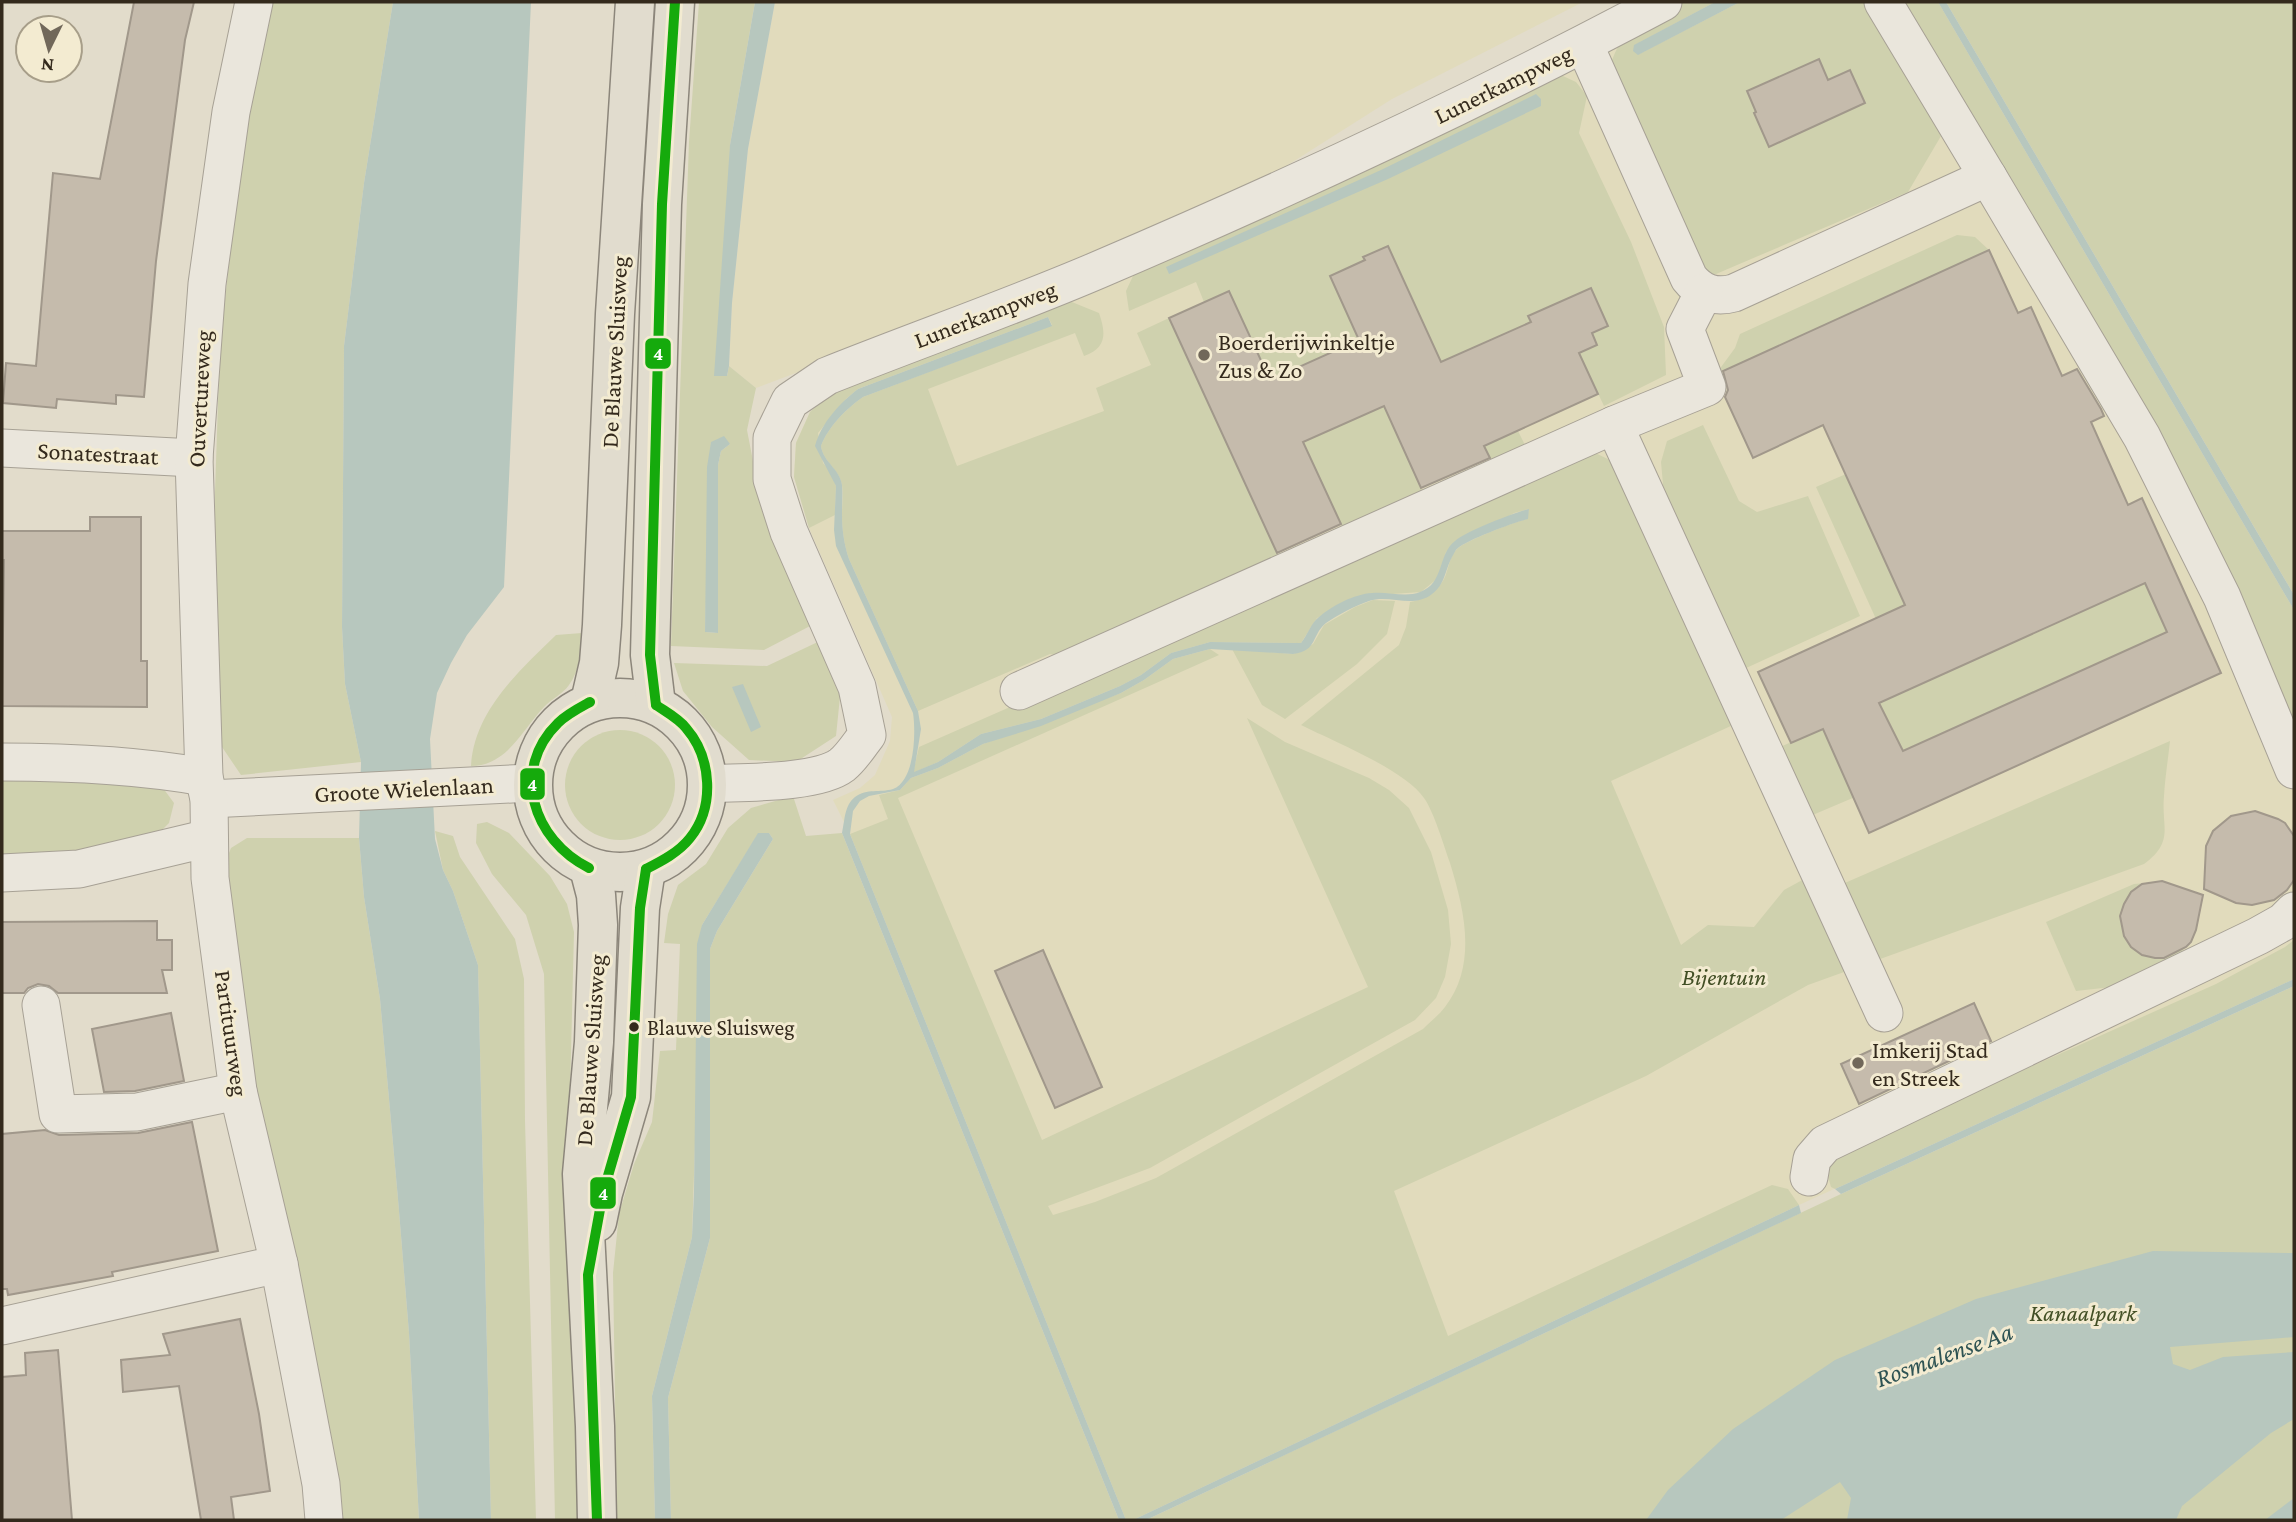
<svg xmlns="http://www.w3.org/2000/svg" width="2296" height="1522" font-family="'Crimson Pro',serif">
<style>
.farmland{fill:#e1dbbc}
.green{fill:#cfd1ae;fill-rule:evenodd}
.water{fill:#b7c7be}
.building{fill:#c5bbac;stroke:#a1988b;stroke-width:2;fill-rule:evenodd}
.lines{fill:none;stroke-linecap:round;stroke-linejoin:round}
.minor-casing{stroke:#a7a195;stroke-width:39}
.major-casing{stroke:#8c867b;stroke-width:41}
.minor{stroke:#eae6dc;stroke-width:37}
.major{stroke:#e1dcce;stroke-width:38}
.bus-1-casing{stroke:#f3ebd1;stroke-width:16}
.bus-1{stroke:#15aa0c;stroke-width:10}
.poi-dot{fill:#71685a;stroke:#f3ebd1;stroke-width:2.5}
.bus-dot{fill:#342a1d;stroke:#f3ebd1;stroke-width:2.5}
.labels{text-anchor:middle;dominant-baseline:central;stroke-width:6;stroke-linejoin:round;paint-order:stroke}
.bus-label{font-size:22px;fill:#342a1d;stroke:#f3ebd1;text-anchor:start}
.street-label{font-size:24px;fill:#342a1d;stroke:#f3ebd1}
.poi-label{font-size:24px;fill:#342a1d;stroke:#f3ebd1;text-anchor:start}
.park-label{font-size:24px;font-style:italic;fill:#424f25;stroke:#f3ebd1}
.water-label{font-size:26px;font-style:italic;fill:#2e5353;stroke:#f3ebd1}
.line-badge{stroke:#f3ebd1;stroke-width:2.5}
.badge-label{font-size:19px;text-anchor:middle;font-weight:bold;fill:#fff}
</style>
<rect width="100%" height="100%" fill="#e2dccb"/>
<g class="farmland">
<polygon points="775,2 1583,2 1392,99 1228,203 983,302 756,388 729,366 732,303 748,149"/>
<polygon points="1683,2 1938,2 2294,610 2294,979 1799,1205 1133,1520 1126,1520 850,834 833,800 860,788 875,775 890,741 892,717 809,528 794,477 796,443 810,412 1552,71"/>
</g>
<g class="green">
<polygon points="267,2 393,2 364,183 344,346 342,627 345,684 361,762 241,775 220,744 214,617 215,492 220,343 240,167"/>
<path d="M699,2H755L730,145L727,376L729,366L756,388L747,430L763,513L812,625L764,650L671,646L689,142ZM711,442L730,444L721,451L718,465L717,633L705,632Z"/>
<path d="M1683,2H1715L1635,45L1634,51L1639,54L1740,2H1870L1941,136L1908,192L1709,277L1610,67C1622,24 1647,21 1683,2Z"/>
<polygon points="1905,2 1938,2 2294,610 2294,728 2202,527 2102,333"/>
<polygon points="1946,2 2294,2 2294,596 2294,595"/>
<polygon points="1552,71 1576,82 1587,96 1579,133 1631,242 1664,327 1666,375 1604,406 1579,353 1592,333 1608,326 1590,288 1528,316 1531,322 1461,353 1475,385 1416,370 1435,350 1388,246 1363,257 1366,264 1330,277 1359,340 1270,380 1229,291 1204,302 1196,282 1129,311 1126,291 1140,261"/>
<polygon points="1957,235 1975,237 1989,250 1716,374 1735,348 1740,334"/>
<path d="M1057,296L1099,313C1106,333 1107,348 1084,356L1075,333L928,389L957,466L1104,411L1096,388L1151,365L1137,333L1169,318L1279,557L1342,528L1303,442L1384,406L1422,490L1450,478L1452,483L1465,478L1463,472L1490,459L1466,404L1518,431L1529,453L1060,656L1050,654L918,711L849,559C844,544 842,529 842,514C842,504 844,495 842,485C840,470 823,462 821,446C828,427 847,408 863,397L1052,325L1048,317L858,389L847,398L818,433L823,463L830,471L836,486L835,515L809,528L794,477L796,443L810,412L832,390Z"/>
<polygon points="1703,425 1739,501 1757,512 1808,496 1860,616 1744,669 1664,495 1661,462 1667,441"/>
<path d="M1591,451L1612,461L1733,725L1611,781L1681,945L1708,925L1754,927L1784,890L1806,878L1815,896L2170,741C2168,760 2165,778 2164,796C2161,827 2175,841 2144,864L1808,985L1646,1076L1394,1191L1448,1336L1772,1185L1788,1189L1799,1205L1133,1520H1126L850,834L888,819L879,795L900,790L911,778L938,768L983,744L1121,693L1144,680L1173,659L1210,649L1219,655L898,798L1042,1140L1368,987L1247,718L1285,742L1369,778L1389,790L1409,808L1431,852L1448,910L1451,944L1445,977L1436,998L1415,1020L1150,1168L1048,1206L1053,1215L1095,1202L1156,1178L1423,1029C1430,1022 1439,1015 1445,1007C1478,964 1464,909 1450,863C1444,846 1434,812 1424,798C1405,770 1333,741 1301,725L1399,645L1406,627L1410,602C1423,600 1438,591 1444,579C1449,569 1449,556 1457,549C1467,540 1514,522 1527,519L1529,509L1514,513L1446,552L1438,578L1421,592L1392,594L1372,593L1317,618L1301,643L1210,642L1171,653L1141,675L1120,686L1041,719L981,734L938,762L913,773L919,747Z"/>
<polygon points="1846,474 2111,512 1876,619 1816,487"/>
<polygon points="2145,583 2167,632 1846,776 1855,797 1808,817 1778,748"/>
<polygon points="1373,600 1395,601 1387,634 1357,664 1285,719 1262,705 1232,649 1293,654 1313,644 1324,625 1355,607"/>
<path d="M582,633C581,650 580,670 569,685C563,694 551,699 544,707C522,730 507,766 471,766C474,711 519,671 556,635Z"/>
<polygon points="822,640 841,687 836,736 796,762 749,760 712,727 683,691 674,663 767,666"/>
<circle cx="620" cy="785" r="55"/>
<polygon points="2,772 160,784 174,803 169,823 152,840 79,852 2,855"/>
<polygon points="793,796 806,836 842,833 1119,1520 671,1520 668,1398 710,1238 710,949 717,931 773,839 769,833 758,834 702,925 692,1237 652,1396 655,1520 617,1520 613,1273 619,1214 634,1164 652,1122 660,1051 676,1050 680,944 664,943 668,914 678,885 706,864 728,828 751,808"/>
<polygon points="487,822 509,833 550,876 567,904 574,932 570,1094 570,1251 578,1520 555,1520 544,974 526,915 492,874 476,843 477,824"/>
<polygon points="435,831 453,836 460,857 515,939 524,979 525,1121 536,1520 491,1520 478,965 453,891 443,870"/>
<polygon points="247,838 359,838 364,897 380,999 398,1199 409,1333 419,1520 340,1520 336,1474 314,1346 257,1093 225,863 231,848"/>
<polygon points="2158,882 2182,894 2186,945 2171,969 2129,985 2076,991 2046,922 2134,884"/>
<polygon points="2294,940 2294,979 1835,1189 1831,1187 1825,1166 1831,1156 2216,984 2285,947"/>
<polygon points="2294,986 2294,1520 1146,1520 1841,1194"/>
</g>
<g class="water">
<polygon points="393,2 531,2 504,587 467,635 451,663 437,693 430,739 435,839 443,870 453,891 478,965 491,1520 419,1520 409,1333 398,1199 380,999 364,897 359,838 361,762 345,684 342,627 344,346 364,183"/>
<polygon points="755,2 775,2 748,149 732,303 729,366 727,376 714,376 730,145"/>
<polygon points="1715,2 1740,2 1638,55 1633,51 1634,45"/>
<polygon points="1938,2 1946,2 2294,595 2294,610"/>
<polygon points="1536,94 1541,99 1541,106 1388,179 1169,274 1166,267 1381,170"/>
<path d="M1048,317L1052,326L863,397C847,408 828,427 821,446C823,462 840,469 842,485C843,494 842,504 842,514C842,529 844,544 849,559L918,711L921,729L914,772L938,762L981,734L1041,719L1120,686L1141,675L1171,653L1210,642L1301,643C1307,636 1311,623 1319,617C1332,606 1354,594 1372,593C1388,591 1405,598 1420,592C1445,583 1437,555 1455,541C1467,531 1513,513 1529,509L1528,519C1515,522 1467,540 1458,548C1455,550 1454,554 1452,557C1445,570 1445,585 1432,594C1413,609 1390,594 1369,601C1355,606 1339,614 1326,623C1311,635 1318,651 1293,654L1210,649L1173,659L1144,680L1121,693L1041,726L983,744L938,768L911,778L900,790L869,796L860,801L853,811L850,834L1126,1520H1119L842,833C845,820 844,806 855,797C867,788 880,793 893,789C915,781 916,732 913,713L836,546L834,530L836,486L815,446C822,422 839,404 858,389Z"/>
<polygon points="724,436 730,444 721,451 718,465 718,633 705,632 707,467 711,442"/>
<polygon points="743,684 761,727 751,732 732,687"/>
<polygon points="758,833 769,833 773,839 717,931 710,949 710,1238 668,1398 671,1520 655,1520 652,1396 692,1237 694,1192 697,944 702,925"/>
<polygon points="2294,979 2294,986 1841,1194 1835,1189"/>
<polygon points="1799,1205 1801,1213 1146,1520 1133,1520"/>
<polygon points="2153,1251 2294,1253 2294,1337 2170,1347 2173,1364 2190,1370 2223,1357 2294,1352 2294,1419 2271,1433 2182,1506 2176,1520 1847,1520 1851,1498 1840,1482 1781,1520 1646,1520 1668,1490 1733,1429 1835,1360 1976,1299"/>
<polygon points="2294,1498 2294,1520 2265,1520"/>
</g>
<g class="building">
<polygon points="134,2 194,2 185,40 156,261 144,397 116,395 116,404 57,399 56,408 3,403 6,363 36,366 53,173 100,179"/>
<polygon points="1819,59 1828,80 1850,70 1865,103 1769,147 1754,113 1756,112 1747,91"/>
<polygon points="1388,246 1441,362 1531,322 1528,316 1591,288 1608,326 1592,333 1597,345 1579,353 1598,394 1484,446 1490,458 1421,488 1384,406 1303,442 1341,524 1277,553 1169,318 1229,291 1270,380 1359,340 1330,276 1365,260 1363,257"/>
<path d="M1989,250L2018,313L2031,307L2062,376L2077,369L2101,409L2104,416L2091,422L2128,505L2142,498L2221,673L1869,833L1823,729L1791,743L1758,672L1905,605L1823,425L1753,458L1725,397L1728,390L1723,371ZM2145,583L2167,632L1903,751L1879,703Z"/>
<polygon points="90,517 141,517 141,661 147,661 147,707 2,706 4,560 2,560 2,531 90,531"/>
<polygon points="2255,811 2278,819 2285,823 2294,836 2294,880 2287,890 2274,900 2252,905 2236,903 2204,889 2206,846 2213,831 2231,816"/>
<polygon points="2162,881 2203,895 2196,930 2191,942 2186,947 2164,958 2155,958 2142,955 2131,947 2124,936 2120,916 2124,904 2131,892 2142,884"/>
<polygon points="157,921 157,940 172,940 172,970 162,970 167,993 58,993 49,986 38,984 28,988 24,993 2,993 2,922"/>
<polygon points="1043,950 1102,1087 1055,1108 995,971"/>
<polygon points="1974,1003 1991,1041 1859,1104 1841,1064"/>
<polygon points="171,1013 184,1081 135,1091 104,1092 92,1029"/>
<polygon points="192,1122 218,1251 112,1272 113,1276 8,1295 7,1289 2,1289 2,1134 45,1130 59,1135 138,1133"/>
<polygon points="240,1319 259,1414 270,1491 231,1497 234,1520 201,1520 179,1386 123,1392 121,1360 170,1355 163,1334"/>
<polygon points="58,1350 72,1520 2,1520 2,1377 26,1375 25,1353"/>
</g>
<g class="lines">
<defs>
<g id="minor">
<polyline points="1883,2 1988,177"/>
<path d="M1584,44L1689,278C1701,293 1715,298 1734,293L1988,177L2142,437L2222,597L2294,770"/>
<polyline points="1614,425 1884,1013"/>
<polyline points="2,448 194,458"/>
<polyline points="1019,691 1614,425 1707,387 1685,329 1704,292"/>
<path d="M2,762C70,762 137,765 204,777"/>
<path d="M708,784C740,782 817,784 842,765C852,757 859,745 867,735L857,687L789,532L772,479V438L790,401L827,376C917,340 1009,308 1098,270C1290,188 1479,100 1663,2"/>
<polyline points="209,799 531,783"/>
<polyline points="2,873 79,869 209,838"/>
<polyline points="41,1005 58,1114 137,1112 238,1091"/>
<polyline points="1809,1177 1812,1159 1825,1144 2258,936 2283,922 2294,911"/>
<polyline points="279,1264 321,1484 324,1520"/>
<polyline points="2,1326 279,1264 238,1091 210,878 209,799 204,777 194,458 207,284 231,112 254,2"/>
</g>
<g id="major">
<circle cx="620" cy="785" r="87"/>
<polyline points="590,702 599,663 602,625 615,314 635,2"/>
<polyline points="656,705 650,655 662,204 675,2"/>
<polyline points="589,868 596,895 598,925 594,1042 582,1174 595,1426 597,1520"/>
<polyline points="597,1222 603,1193 631,1097 640,908 646,869"/>
</g>
</defs>
<use href="#minor" class="minor-casing"/>
<use href="#major" class="major-casing"/>
<use href="#minor" class="minor"/>
<use href="#major" class="major"/>
<defs>
<g id="bus-1">
<polyline points="656,705 650,655 662,204 675,2"/>
<path d="M589,868C533,840 510,770 558,723C567,714 579,708 590,702"/>
<path d="M646,869C662,861 679,852 690,838C715,807 712,758 686,728C678,718 666,712 656,705"/>
<polyline points="597,1520 588,1275 603,1193 631,1097 640,908 646,869"/>
</g>
</defs>
<use href="#bus-1" class="bus-1-casing"/>
<use href="#bus-1" class="bus-1"/>
</g>
<g class="poi-dot">
<circle cx="1204" cy="355" r="7"/>
<circle cx="1858" cy="1063" r="7"/>
</g>
<circle class="bus-dot" cx="634" cy="1027" r="6"/>
<g class="labels">
<g class="bus-label">
<text x="647" y="1027">Blauwe Sluisweg</text>
</g>
<g class="street-label">
<text transform="translate(1503 84) rotate(-26)">Lunerkampweg</text>
<text transform="translate(985 314) rotate(-21)">Lunerkampweg</text>
<text transform="translate(614 352) rotate(-87)">De Blauwe Sluisweg</text>
<text transform="translate(199 399) rotate(-87)">Ouvertureweg</text>
<text transform="translate(98 453) rotate(3)">Sonatestraat</text>
<text transform="translate(404 789) rotate(-3)">Groote Wielenlaan</text>
<text transform="translate(232 1033) rotate(82)">Partituurweg</text>
<text transform="translate(590 1050) rotate(-86)">De Blauwe Sluisweg</text>
</g>
<g class="poi-label">
<text x="1218" y="341">Boerderijwinkeltje<tspan x="1218" dy="28">Zus &amp; Zo</tspan></text>
<text x="1872" y="1049">Imkerij Stad<tspan x="1872" dy="28">en Streek</tspan></text>
</g>
<g class="park-label">
<text x="1724" y="976">Bijentuin</text>
<text x="2083" y="1312">Kanaalpark</text>
</g>
<g class="water-label">
<text transform="translate(1944 1355) rotate(-20)">Rosmalense Aa</text>
</g>
</g>
<g class="line-badge">
<rect x="644" y="337" width="28" height="33" rx="7" fill="#15aa0c"/>
<rect x="519" y="767" width="27" height="34" rx="7" fill="#15aa0c"/>
<rect x="589" y="1176" width="28" height="34" rx="7" fill="#15aa0c"/>
</g>
<g class="badge-label">
<text x="658" y="360">4</text>
<text x="532" y="791">4</text>
<text x="603" y="1200">4</text>
</g>
<rect width="2296" height="1522" fill="none" stroke="#342a1d" stroke-width="7"/>
<g transform="translate(49 49) rotate(185)"><circle r="33" fill="#f3ebd1" stroke="#a79e89" stroke-width="2"/>
<path d="M0-5L12 26L0 18L-12 26Z" fill="#71685a"/>
<text y="-10" font-size="19" font-weight="bold" text-anchor="middle" fill="#342a1d">N</text>
</g>
</svg>
